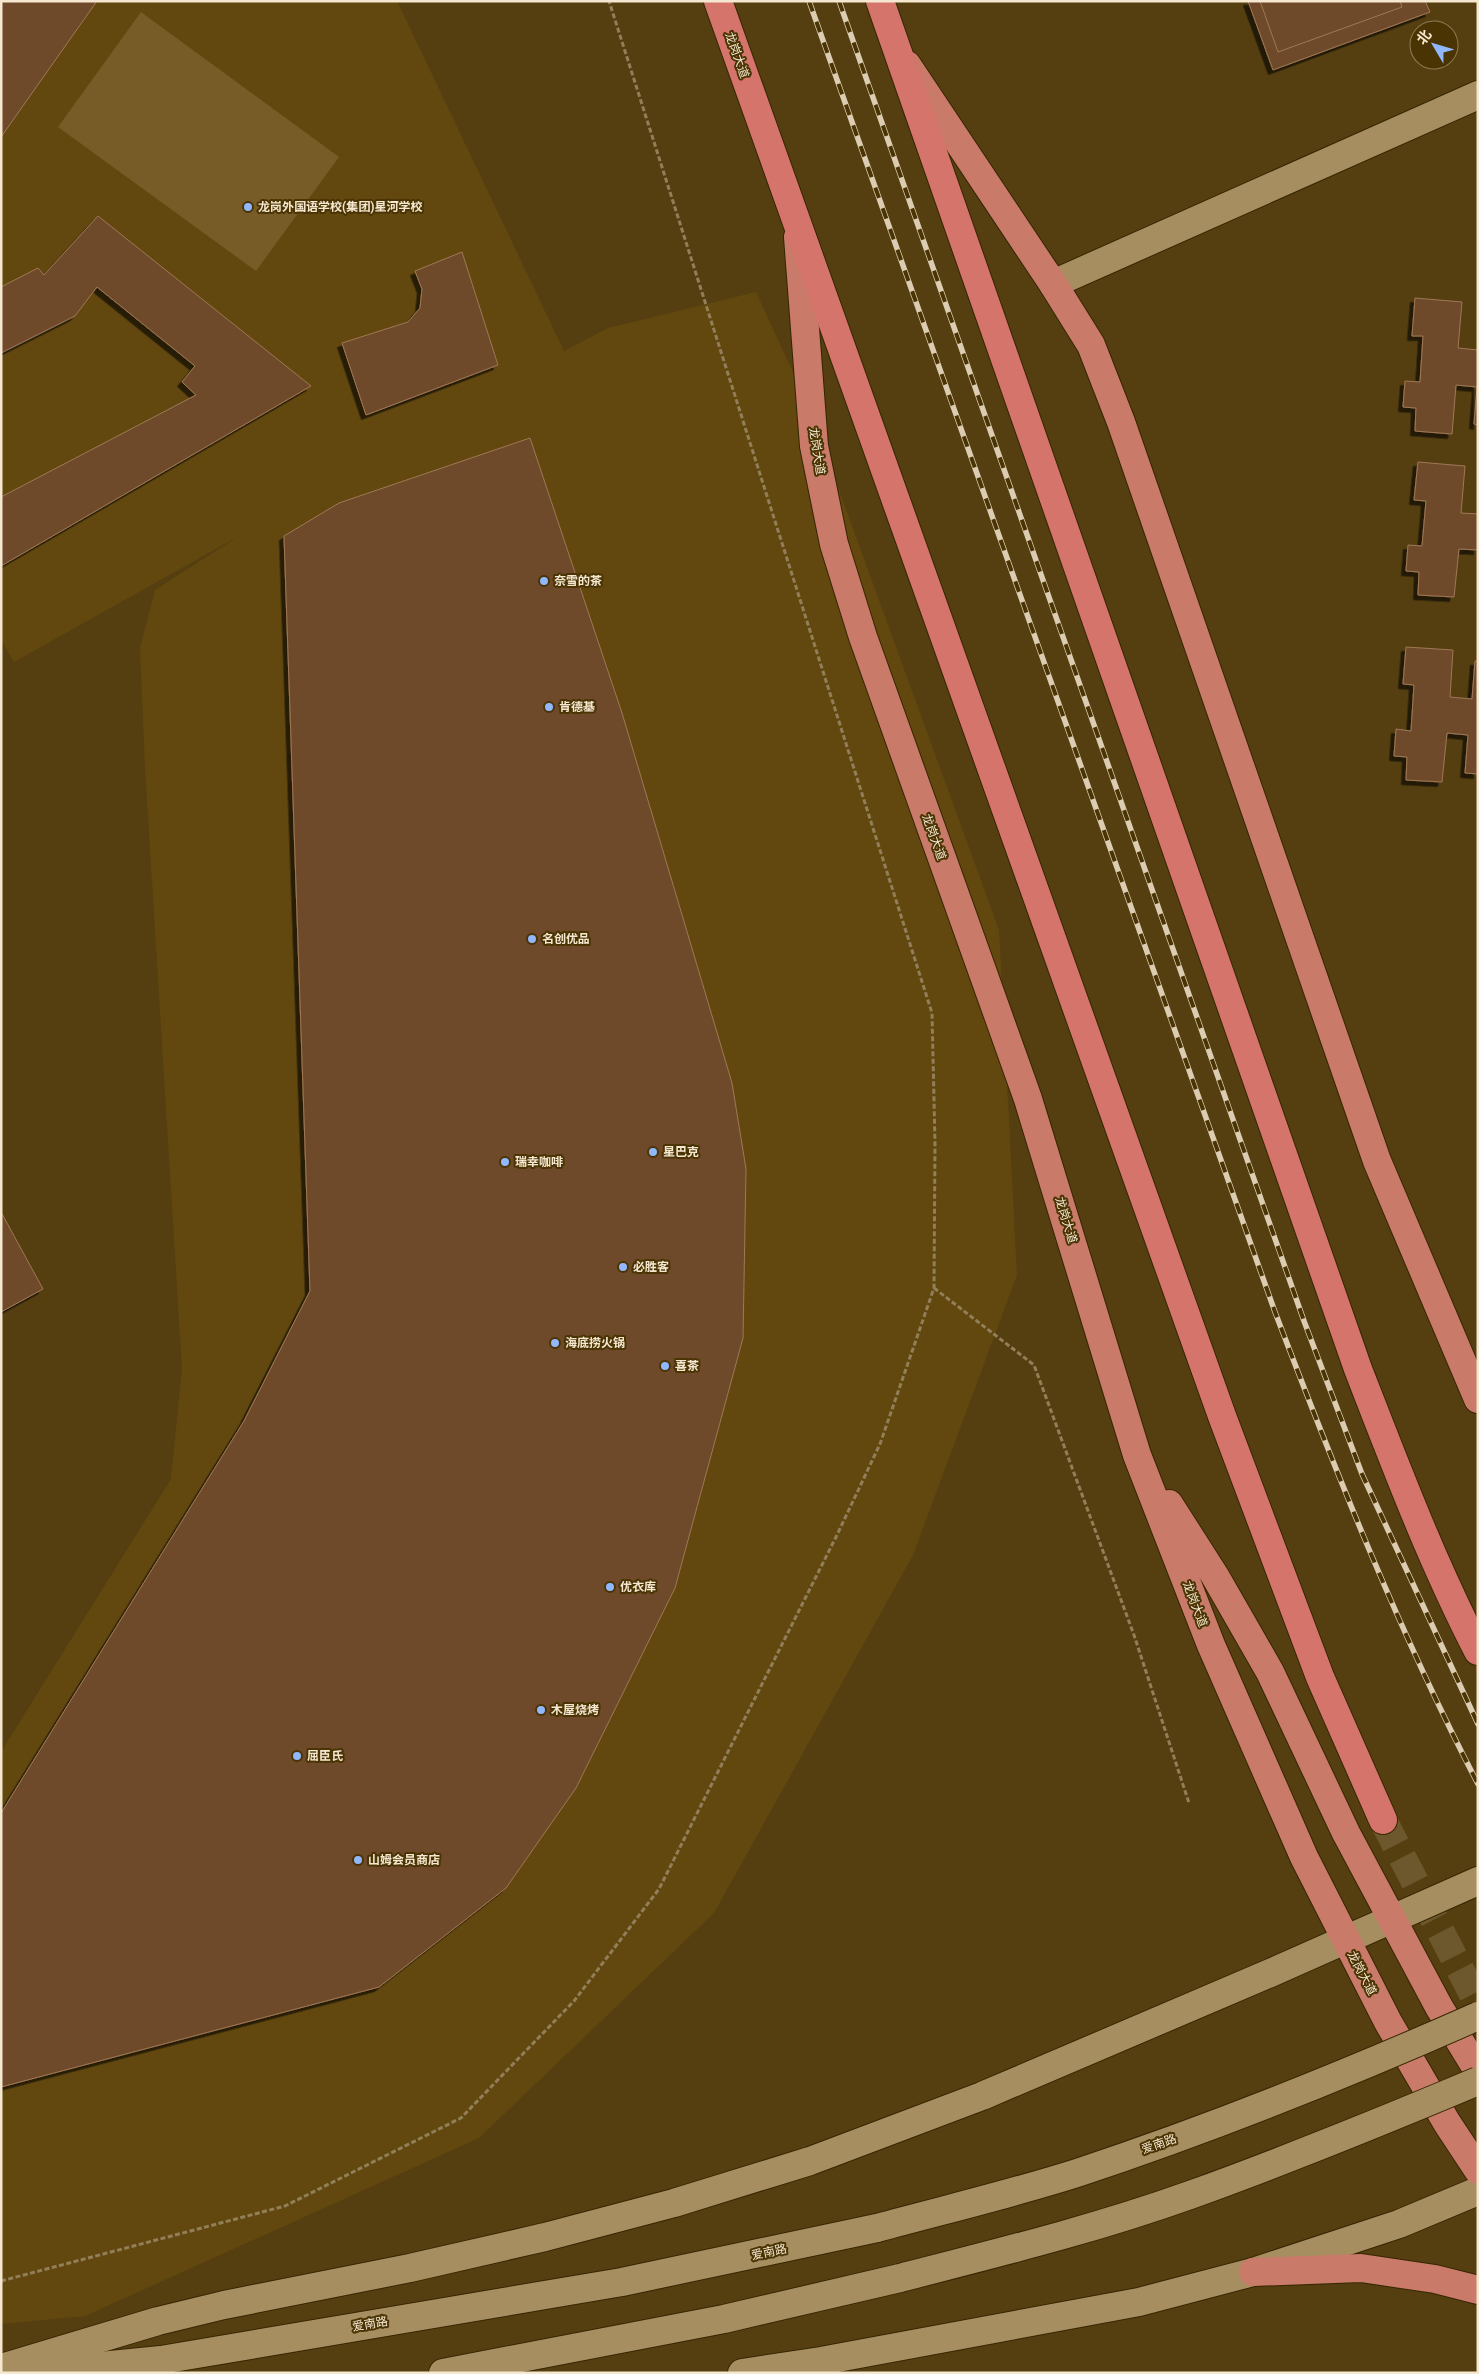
<svg xmlns="http://www.w3.org/2000/svg" width="1479" height="2374" font-family="Roboto,'Noto Sans SC',sans-serif">
<style>
.built{fill:#62480f}
.green{fill:#775c27}
.building{fill:#6e4a29;stroke:#9f7856;filter:url(#shadow)}
.lines{fill:none;stroke-linecap:round;stroke-linejoin:round}
.trunk-tunnel{stroke:#6d582d;stroke-width:28;stroke-dasharray:28 14;stroke-linecap:butt}
.minor-casing{stroke:#362603;stroke-width:30}
.tertiary-casing{stroke:#362603;stroke-width:30}
.secondary-casing{stroke:#362603;stroke-width:30}
.primary-casing{stroke:#362603;stroke-width:30}
.trunk-casing{stroke:#362603;stroke-width:30}
.path{stroke:#927f59;stroke-width:3;stroke-dasharray:5 2.5;stroke-linecap:butt}
.minor{stroke:#a78e61;stroke-width:28}
.tertiary{stroke:#a78e61;stroke-width:28}
.secondary{stroke:#a78e61;stroke-width:28}
.primary{stroke:#c97a68;stroke-width:28}
.trunk{stroke:#d4746a;stroke-width:28}
.rail-casing{stroke:#dccdb2;stroke-width:5.5}
.rail{stroke:#4a3403;stroke-width:4;stroke-dasharray:11;stroke-linecap:butt}
.secondary-bridge-casing{stroke:#362603;stroke-width:30;stroke-linecap:butt}
.secondary-bridge{stroke:#a78e61;stroke-width:28}
.poi-dot{fill:#91b8fd;stroke:#4a3403;stroke-width:2}
.labels{text-anchor:middle;dominant-baseline:central;stroke-width:4;stroke-linejoin:round;paint-order:stroke}
.street-label{font-size:12px;fill:#f5e7d0;stroke:#4a3403}
.poi-label{font-size:12px;font-weight:bold;fill:#f5e7d0;stroke:#4a3403;text-anchor:start}
</style>
<defs>
<filter id="shadow"><feDropShadow dx="-4.5" dy="4.5" stdDeviation="0" flood-color="#0009"/></filter>
</defs>
<rect width="100%" height="100%" fill="#553f10"/>
<polygon class="built" points="1,1 397,1 564,351 608,328 756,292 808,405 999,930 1017,1275 913,1555 714,1913 479,2138 85,2316 1,2324 1,1752 171,1479 182,1369 145,767 140,648 155,590 239,536 14,662 1,640"/>
<polygon class="green" points="141,12 339,157 256,271 58,127"/>
<g class="building">
<polygon points="1,1 97,1 1,137"/>
<polygon points="1248,1 1425,1 1430,12 1273,70"/>
<polygon points="1260,1 1400,1 1402,7 1278,52"/>
<polygon points="98,216 311,386 1,566 1,497 196,395 182,382 195,366 97,287 75,316 1,353 1,287 38,268 44,275"/>
<polygon points="462,252 498,365 366,415 342,343 408,322 420,308 422,289 415,271"/>
<polygon points="1415,298 1462,302 1458,348 1478,350 1478,425 1474,424 1477,387 1456,385 1452,434 1415,431 1416,408 1403,407 1405,381 1420,382 1423,336 1412,336"/>
<polygon points="530,438 622,713 732,1083 746,1169 743,1338 675,1588 576,1788 506,1888 379,1987 1,2087 1,1813 244,1421 310,1291 284,536 339,503"/>
<polygon points="1418,462 1465,466 1461,513 1478,514 1478,550 1459,549 1454,597 1418,595 1419,572 1406,571 1408,545 1422,546 1426,501 1414,500"/>
<polygon points="1406,647 1453,650 1450,697 1472,699 1475,661 1478,661 1478,774 1465,773 1468,735 1447,733 1442,782 1406,780 1407,757 1394,756 1396,729 1411,731 1414,685 1403,684"/>
<polygon points="1,1212 43,1289 1,1312"/>
</g>
<g class="lines">
<polyline class="trunk-tunnel" points="1383,1820 1478,2004"/>
<defs>
<polyline id="minor" points="1053,284 1478,95"/>
<g id="tertiary">
<polyline points="1,2368 158,2321 224,2305 410,2268 545,2237 674,2203 810,2161 982,2096 1268,1974 1478,1881"/>
<polyline points="742,2373 821,2361 1139,2302 1253,2272 1399,2224 1478,2191"/>
</g>
<g id="secondary">
<polyline points="30,2373 161,2360 622,2282 877,2228"/>
<polyline points="443,2373 724,2319 900,2278"/>
</g>
<g id="primary">
<polyline points="907,65 1053,284 1091,345 1121,422 1377,1161 1478,1399"/>
<polyline points="798,237 814,446 834,544 863,637 1028,1099 1137,1455 1211,1645 1304,1857 1388,2022 1447,2123 1478,2170"/>
<polyline points="1169,1504 1215,1576 1270,1672 1346,1833 1439,2007 1478,2071"/>
<polyline points="1253,2272 1361,2268 1435,2279 1478,2290"/>
</g>
<g id="trunk">
<polyline points="718,1 1222,1416 1320,1677 1383,1820"/>
<path d="M880,1L1358,1369C1395,1464 1431,1560 1478,1651"/>
</g>
</defs>
<use href="#minor" class="minor-casing"/>
<use href="#tertiary" class="tertiary-casing"/>
<use href="#secondary" class="secondary-casing"/>
<use href="#primary" class="primary-casing"/>
<use href="#trunk" class="trunk-casing"/>
<g class="path">
<polyline points="934,1288 1034,1365 1134,1635 1189,1803"/>
<polyline points="1,2281 285,2206 461,2118 574,2001 659,1889 837,1535 880,1444 934,1288 935,1143 932,1013 609,1"/>
</g>
<use href="#minor" class="minor"/>
<use href="#tertiary" class="tertiary"/>
<use href="#secondary" class="secondary"/>
<use href="#primary" class="primary"/>
<use href="#trunk" class="trunk"/>
<defs>
<g id="rail">
<path d="M809,1L1275,1312C1336,1472 1399,1632 1478,1784"/>
<polyline points="839,1 1304,1321 1362,1474 1478,1724"/>
</g>
</defs>
<use href="#rail" class="rail-casing"/>
<use href="#rail" class="rail"/>
<defs>
<g id="secondary-bridge">
<path d="M877,2228C943,2210 1011,2194 1077,2173C1213,2128 1347,2074 1478,2016"/>
<path d="M900,2278C997,2253 1095,2229 1190,2195C1287,2160 1383,2121 1478,2081"/>
</g>
</defs>
<use href="#secondary-bridge" class="secondary-bridge-casing"/>
<use href="#secondary-bridge" class="secondary-bridge"/>
</g>
<g class="poi-dot">
<circle cx="248" cy="207" r="5"/>
<circle cx="544" cy="581" r="5"/>
<circle cx="549" cy="707" r="5"/>
<circle cx="532" cy="939" r="5"/>
<circle cx="653" cy="1152" r="5"/>
<circle cx="505" cy="1162" r="5"/>
<circle cx="623" cy="1267" r="5"/>
<circle cx="555" cy="1343" r="5"/>
<circle cx="665" cy="1366" r="5"/>
<circle cx="610" cy="1587" r="5"/>
<circle cx="541" cy="1710" r="5"/>
<circle cx="297" cy="1756" r="5"/>
<circle cx="358" cy="1860" r="5"/>
</g>
<g class="labels">
<g class="street-label">
<text transform="translate(737 55) rotate(70)">龙岗大道</text>
<text transform="translate(817 451) rotate(81)">龙岗大道</text>
<text transform="translate(934 837) rotate(70)">龙岗大道</text>
<text transform="translate(1066 1220) rotate(73)">龙岗大道</text>
<text transform="translate(1195 1604) rotate(69)">龙岗大道</text>
<text transform="translate(1362 1973) rotate(62)">龙岗大道</text>
<text transform="translate(1159 2144) rotate(-19)">爱南路</text>
<text transform="translate(769 2252) rotate(-12)">爱南路</text>
<text transform="translate(370 2324) rotate(-10)">爱南路</text>
</g>
<g class="poi-label">
<text x="258" y="207">龙岗外国语学校(集团)星河学校</text>
<text x="554" y="581">奈雪的茶</text>
<text x="559" y="707">肯德基</text>
<text x="542" y="939">名创优品</text>
<text x="663" y="1152">星巴克</text>
<text x="515" y="1162">瑞幸咖啡</text>
<text x="633" y="1267">必胜客</text>
<text x="565" y="1343">海底捞火锅</text>
<text x="675" y="1366">喜茶</text>
<text x="620" y="1587">优衣库</text>
<text x="551" y="1710">木屋烧烤</text>
<text x="307" y="1756">屈臣氏</text>
<text x="368" y="1860">山姆会员商店</text>
</g>
</g>
<rect width="1479" height="2374" fill="none" stroke="#f5e7d0" stroke-width="5"/>
<g transform="translate(1434 45) rotate(308)"><circle r="24" fill="#4a3403" stroke="#8e7c55"/>
<path d="M0-4L9 19L0 12L-9 19Z" fill="#91b8fd"/>
<text y="-8" font-size="14" font-weight="bold" text-anchor="middle" fill="#f5e7d0">北</text>
</g>
</svg>
